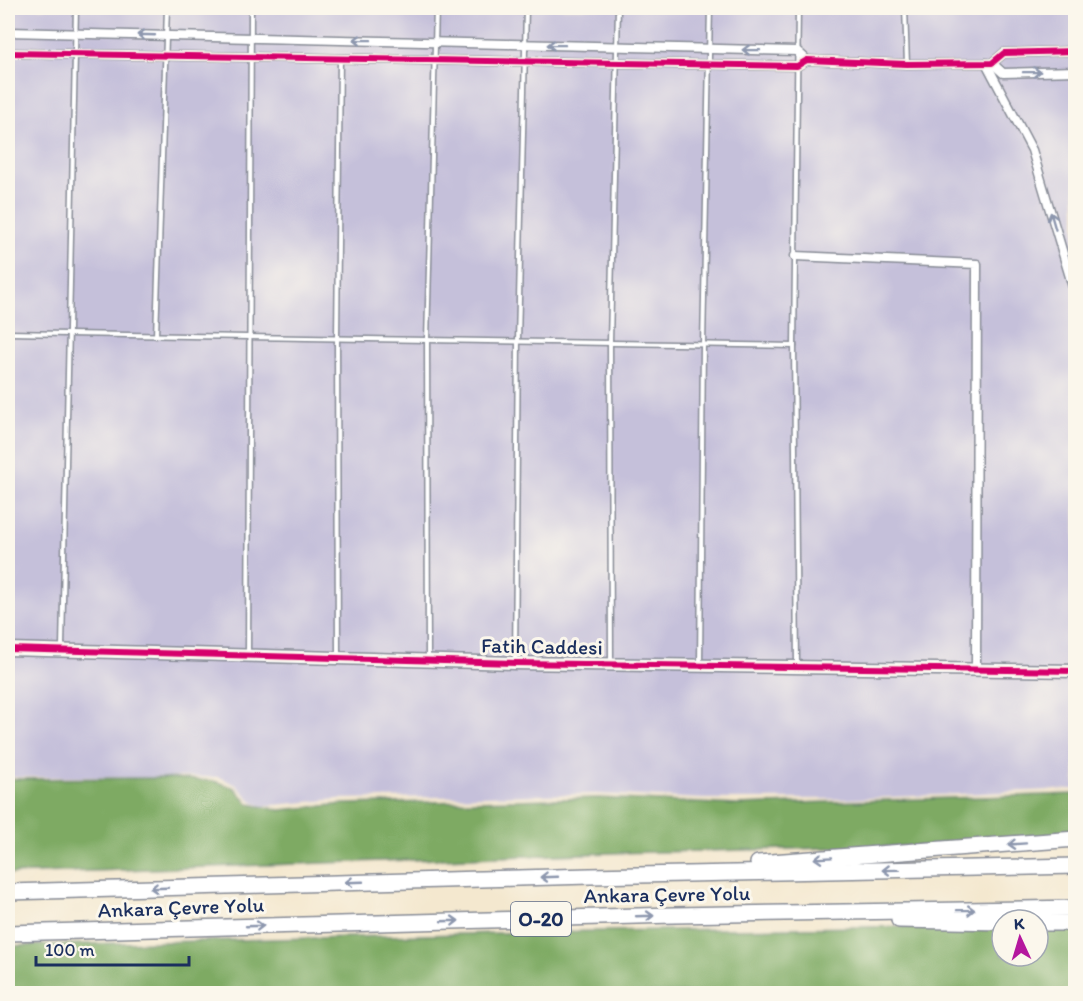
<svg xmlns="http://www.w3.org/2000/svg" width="1083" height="1001" font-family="Itim,sans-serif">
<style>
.industrial{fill:#c5c0da}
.forest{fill:#7eaa63;stroke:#4c6c60;stroke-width:1.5}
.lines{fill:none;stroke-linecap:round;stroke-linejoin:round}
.lane-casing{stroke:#888c96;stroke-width:7}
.street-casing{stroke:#888c96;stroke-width:11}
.secondary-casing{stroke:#888c96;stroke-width:15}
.highway-casing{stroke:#888c96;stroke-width:18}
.lane{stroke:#fff;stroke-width:4}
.street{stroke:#fff;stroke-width:8}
.secondary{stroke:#fff;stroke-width:12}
.highway{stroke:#fff;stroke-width:15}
.cycleway-casing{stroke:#fbf7ec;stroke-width:10}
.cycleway{stroke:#d6006c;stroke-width:6}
.oneway{stroke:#8d97ae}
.labels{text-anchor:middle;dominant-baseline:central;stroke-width:6;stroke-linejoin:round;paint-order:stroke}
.shield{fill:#fbf7ec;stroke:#5e6b89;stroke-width:1.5}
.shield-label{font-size:20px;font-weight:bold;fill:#1b2f5e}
.street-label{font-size:21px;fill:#1b2f5e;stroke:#fbf7ec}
</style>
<rect width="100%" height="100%" fill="#fbf7ec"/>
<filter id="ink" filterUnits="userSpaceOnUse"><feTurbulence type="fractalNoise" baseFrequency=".0167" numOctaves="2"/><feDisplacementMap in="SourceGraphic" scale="12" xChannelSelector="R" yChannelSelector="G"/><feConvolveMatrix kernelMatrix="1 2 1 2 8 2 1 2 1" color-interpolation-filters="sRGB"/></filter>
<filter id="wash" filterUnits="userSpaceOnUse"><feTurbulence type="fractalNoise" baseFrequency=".008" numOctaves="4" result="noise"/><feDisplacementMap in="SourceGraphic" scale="24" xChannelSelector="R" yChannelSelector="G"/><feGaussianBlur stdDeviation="1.35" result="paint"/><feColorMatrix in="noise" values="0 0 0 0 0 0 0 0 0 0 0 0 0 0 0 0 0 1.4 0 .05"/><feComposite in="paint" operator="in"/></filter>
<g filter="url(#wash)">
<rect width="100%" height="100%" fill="#f4e8cf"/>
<polygon class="industrial" points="8,8 1075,8 1075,789 846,799 701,799 596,794 339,799 264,806 254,803 236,785 219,777 8,777"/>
<g class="forest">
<polygon points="169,778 214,781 235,788 249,804 280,810 344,804 599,798 738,805 1075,794 1075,833 962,845 612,853 8,874 8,779"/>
<polygon points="1002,925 1002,956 1038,956 1038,925 1075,926 1076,993 8,994 8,946 534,932"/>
</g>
</g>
<g filter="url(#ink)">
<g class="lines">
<defs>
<g id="lane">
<polyline points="905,8 907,64"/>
<polyline points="8,333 794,346"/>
<polyline points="156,336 167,8"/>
<polyline points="62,647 76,8"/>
<polyline points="248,654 251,8"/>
<polyline points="338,656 337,338 340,58"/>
<polyline points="428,658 427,341 436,8"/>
<polyline points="515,661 518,341 526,8"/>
<polyline points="611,663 610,342 618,8"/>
<polyline points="700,664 703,345 710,8"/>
<polyline points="797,664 794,346 798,8"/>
</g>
<g id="street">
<polyline points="8,32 797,51 807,60"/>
<polyline points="8,53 797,66 807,60 907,64 992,63 1004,53 1076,51"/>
<polyline points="986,63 1032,150 1076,297"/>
<polyline points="992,63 1003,73 1076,71"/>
<polyline points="795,256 977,264 976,669"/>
</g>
<polyline id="secondary" points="8,649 515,663 1076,671"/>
<g id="highway">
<polyline points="758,863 1076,839"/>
<polyline points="8,892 590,876 1076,866"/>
<polyline points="899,920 1002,922"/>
<polyline points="1038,923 1076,923"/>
<polyline points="8,933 674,915 1076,908"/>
</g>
</defs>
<use href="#lane" class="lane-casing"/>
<use href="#street" class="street-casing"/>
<use href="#secondary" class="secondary-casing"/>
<use href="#highway" class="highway-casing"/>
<use href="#lane" class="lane"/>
<use href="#street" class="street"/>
<use href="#secondary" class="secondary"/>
<use href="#highway" class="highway"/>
<defs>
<g id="cycleway">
<polyline points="8,53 797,66 807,60 907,64 992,63 1004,53 1076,51"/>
<polyline points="8,649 515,663 1076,671"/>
</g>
</defs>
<use href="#cycleway" class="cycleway-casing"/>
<use href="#cycleway" class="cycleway"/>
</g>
<defs><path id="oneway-shaft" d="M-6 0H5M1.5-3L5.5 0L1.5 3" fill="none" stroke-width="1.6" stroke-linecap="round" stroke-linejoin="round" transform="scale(1.5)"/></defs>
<g class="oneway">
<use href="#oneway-shaft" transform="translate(146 35) rotate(-178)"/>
<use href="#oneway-shaft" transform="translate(362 40) rotate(-179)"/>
<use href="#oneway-shaft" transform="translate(556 45) rotate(-179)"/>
<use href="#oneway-shaft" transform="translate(751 50) rotate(-179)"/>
<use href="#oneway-shaft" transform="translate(1032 72) rotate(-1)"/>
<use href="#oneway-shaft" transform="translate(1053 221) rotate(-106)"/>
<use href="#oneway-shaft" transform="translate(1017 844) rotate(176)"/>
<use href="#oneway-shaft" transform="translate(823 858) rotate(176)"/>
<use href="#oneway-shaft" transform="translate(891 870) rotate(179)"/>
<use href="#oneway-shaft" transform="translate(549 877) rotate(178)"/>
<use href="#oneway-shaft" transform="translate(354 882) rotate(178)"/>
<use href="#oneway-shaft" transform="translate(159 888) rotate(178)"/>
<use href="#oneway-shaft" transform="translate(966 910) rotate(-1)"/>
<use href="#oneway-shaft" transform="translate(645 916) rotate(-2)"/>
<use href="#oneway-shaft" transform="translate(450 921) rotate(-2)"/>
<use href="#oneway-shaft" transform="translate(255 926) rotate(-2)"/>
</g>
</g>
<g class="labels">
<rect class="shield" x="511" y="902" width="60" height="34" rx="4.5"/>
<g class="shield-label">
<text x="541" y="919">O-20</text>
</g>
<g class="street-label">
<text transform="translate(542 646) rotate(1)">Fatih Caddesi</text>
<text transform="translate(667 894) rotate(-1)">Ankara Çevre Yolu</text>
<text transform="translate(181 907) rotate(-2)">Ankara Çevre Yolu</text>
</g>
</g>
<rect width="1083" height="1001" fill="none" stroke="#fbf7ec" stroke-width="30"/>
<g transform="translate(1020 938) rotate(356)"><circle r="28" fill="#fbf7ec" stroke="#a1a7b3" stroke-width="1.5"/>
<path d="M0-4.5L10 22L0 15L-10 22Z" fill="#b5179e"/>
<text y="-9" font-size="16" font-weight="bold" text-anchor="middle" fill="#1b2f5e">K</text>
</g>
<path d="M36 956v9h153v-9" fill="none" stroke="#1b2f5e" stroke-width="3"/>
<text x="45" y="956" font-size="18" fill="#1b2f5e" stroke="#fbf7ec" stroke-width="4.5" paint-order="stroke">100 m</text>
</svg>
